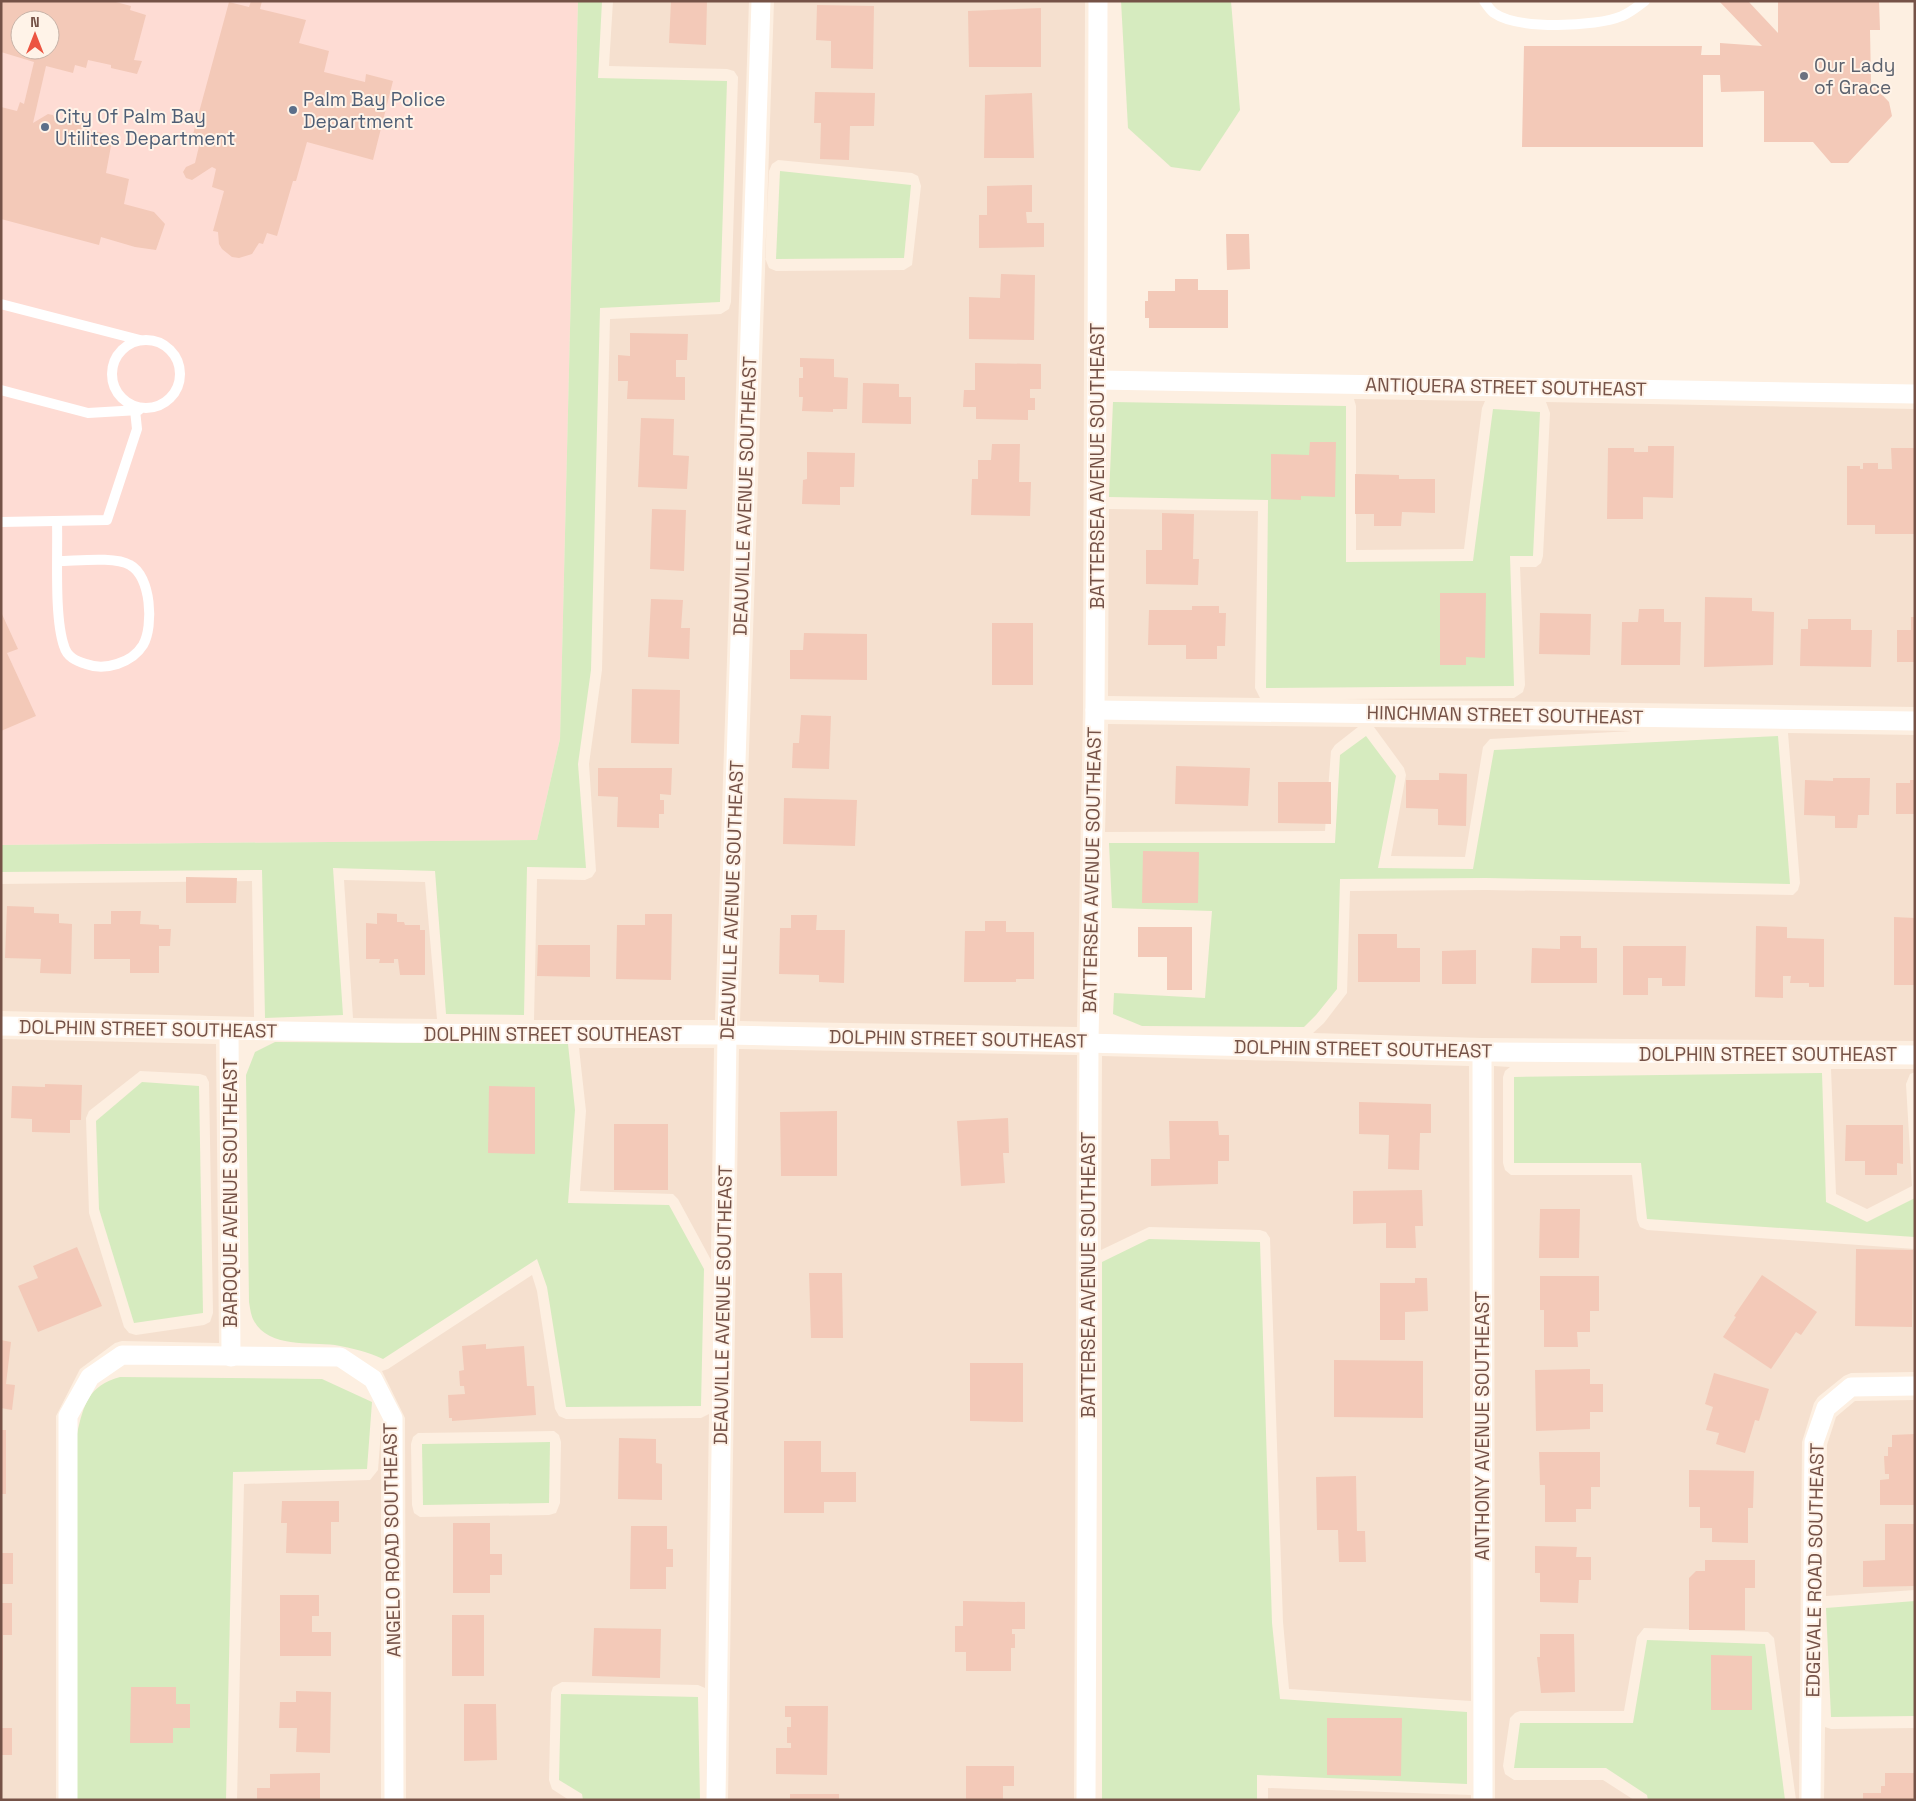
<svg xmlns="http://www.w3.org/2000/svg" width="1916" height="1801" font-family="'Space Grotesk',sans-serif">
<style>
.residential{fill:#f5e0cf;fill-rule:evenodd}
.commercial{fill:#fedcd4;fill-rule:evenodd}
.green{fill:#d6ebbf}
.building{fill:#f3c9b8;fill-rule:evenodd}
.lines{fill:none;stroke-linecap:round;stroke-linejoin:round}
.service{stroke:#fff;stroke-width:10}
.minor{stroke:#fff;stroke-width:19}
.worship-dot{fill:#6b7280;stroke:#fff3e8;stroke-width:2}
.service-dot{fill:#5c6f8a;stroke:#fff3e8;stroke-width:2}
.labels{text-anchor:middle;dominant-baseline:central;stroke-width:4;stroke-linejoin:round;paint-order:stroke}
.worship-label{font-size:19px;fill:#5b616d;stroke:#fff3e8;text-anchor:start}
.service-label{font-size:19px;fill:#4e5e75;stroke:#fff3e8;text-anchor:start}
.street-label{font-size:19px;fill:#755247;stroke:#fff3e8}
</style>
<rect width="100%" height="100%" fill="#fdefe1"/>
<g class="residential">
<polygon points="613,1 749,1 715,1020 534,1020 537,879 585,880 592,877 596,871 589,764 602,670 610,319 721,314 729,309 731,302 738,77 734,71 727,69 609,66"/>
<path d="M774,1H1085L1083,710L1077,1027L740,1021ZM778,160L912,173L918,176L921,186L912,265L904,270L776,271L769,268L765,258L769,171L772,164Z"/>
<polygon points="1354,399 1485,401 1482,408 1464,549 1356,550 1356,406"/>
<polygon points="1546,402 1915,409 1915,707 1341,699 1514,698 1523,692 1525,685 1520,567 1536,567 1541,563 1543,556 1550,413"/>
<polygon points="1109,509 1258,511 1255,688 1260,698 1108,696"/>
<polygon points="1108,724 1358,727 1335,745 1331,751 1325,831 1105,832"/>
<polygon points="1374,727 1632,731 1490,739 1483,747 1465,857 1391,856 1406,775 1404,768"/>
<polygon points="1788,733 1915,735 1915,1041 1482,1038 1313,1033 1324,1023 1347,993 1350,891 1486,890 1793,895 1798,890 1800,883"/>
<polygon points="344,880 425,882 437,1019 353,1018"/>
<polygon points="252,881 254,1017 1,1011 1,884"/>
<path d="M1,1039L216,1044L219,1343L122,1341L115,1343L80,1369L56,1416V1800H1ZM140,1071L200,1074L206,1076L209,1082L213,1313L210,1322L204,1325L136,1335L129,1333L124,1327L89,1213L86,1118L89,1111Z"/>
<polygon points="579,1048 714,1048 711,1260 678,1199 673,1194 580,1191 586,1111"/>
<polygon points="739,1049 1077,1055 1074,1800 728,1800"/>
<polygon points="1102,1056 1469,1066 1471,1701 1289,1689 1283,1622 1270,1238 1266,1232 1260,1230 1149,1227 1101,1250"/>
<polygon points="1494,1066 1510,1067 1505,1071 1503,1077 1503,1163 1505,1170 1511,1175 1632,1175 1637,1220 1640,1227 1647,1230 1915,1249 1915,1372 1851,1373 1844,1376 1818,1397 1814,1403 1802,1442 1799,1800 1796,1800 1774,1638 1768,1632 1644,1628 1637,1637 1624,1711 1520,1711 1515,1713 1510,1718 1503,1766 1505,1774 1514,1780 1603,1780 1634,1800 1495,1800"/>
<polygon points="1831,1069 1915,1069 1915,1072 1910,1074 1906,1084 1912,1186 1867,1209 1836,1194"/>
<path d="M532,1275L537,1291L555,1409L559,1416L566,1419L701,1418L709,1414L705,1688L698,1685L562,1682L553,1687L551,1693L549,1780L552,1789L569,1800H406L405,1418L382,1371L388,1369ZM554,1431L559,1435L561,1442L560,1503L556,1513L549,1515L420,1517L414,1513L412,1505L411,1444L413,1437L418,1433Z"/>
<polygon points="1915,1400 1915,1590 1826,1596 1827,1445 1836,1417 1855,1401"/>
<polygon points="381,1431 381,1800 237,1800 244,1484 370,1480 378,1470"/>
<polygon points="1825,1727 1831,1729 1915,1728 1915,1800 1824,1800"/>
<polygon points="1268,1788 1471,1795 1471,1800 1268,1800"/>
</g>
<path class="commercial" d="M1,1H578L560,739L537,840L1,845ZM20,20H50V50H20Z"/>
<g class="green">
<polygon points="578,1 602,1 598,78 727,81 720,302 600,308 591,670 578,764 586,868 527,867 524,1015 446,1014 435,871 333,868 343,1015 265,1018 262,870 1,872 1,845 537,840 560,739"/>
<polygon points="1121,1 1231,1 1240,110 1200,171 1171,167 1128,128"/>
<polygon points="780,171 911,185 904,258 776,259"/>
<polygon points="1113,402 1346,406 1346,562 1473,561 1493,409 1540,412 1533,556 1510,556 1514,686 1266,688 1268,500 1109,497"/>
<polygon points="1366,736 1396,776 1378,868 1473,869 1494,750 1778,736 1790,884 1486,878 1340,879 1337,989 1316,1015 1304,1027 1142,1026 1113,1014 1114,993 1205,998 1212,911 1112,908 1109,843 1335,843 1340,755"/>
<path d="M275,1042L568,1044L575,1110L568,1203L669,1205L704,1269L701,1406L566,1407L547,1287L537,1259L383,1359C368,1352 352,1348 335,1345C310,1342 269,1348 254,1321C251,1316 250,1308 249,1302L246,1075L255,1052Z"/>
<polygon points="1822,1073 1826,1202 1867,1222 1915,1198 1915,1237 1647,1219 1641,1163 1514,1163 1514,1077"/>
<polygon points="142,1082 199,1086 203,1313 134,1323 99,1209 96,1121"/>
<polygon points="1149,1239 1260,1242 1272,1623 1280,1699 1467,1712 1467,1784 1257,1775 1257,1800 1102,1800 1102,1262"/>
<path d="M120,1377L322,1379L372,1402L367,1469L233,1472L226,1800H77V1434C84,1404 88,1386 120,1377Z"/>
<polygon points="550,1442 549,1503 423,1505 422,1444"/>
<polygon points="1915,1601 1915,1716 1831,1717 1826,1608"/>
<polygon points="1647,1640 1765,1644 1785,1800 1648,1800 1647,1795 1606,1768 1514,1768 1520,1723 1633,1723"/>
<polygon points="561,1694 698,1697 700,1800 583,1800 582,1794 559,1780"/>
</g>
<g class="building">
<path d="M1,1H112L131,6L130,10L146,15L134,60L142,61L137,74L111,68V65L88,60L86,68L75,65L73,73L46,66L33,123L48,114L53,115L56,122L62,123L63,119L89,125V130L113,135L106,173L129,179L124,204L154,212L165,224L156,250L135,247L101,237L99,245L1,219V107L17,111L20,102L24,104L34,62L1,52ZM20,20H50V50H20Z"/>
<polygon points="251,1 262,1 260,9 306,20 299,43 329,51 324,72 365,82 366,74 393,81 373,160 307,142 296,181 293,181 277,236 267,233 263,244 259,243 252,254 239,258 232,257 222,249 219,244 218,232 213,231 224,191 212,187 216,169 212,167 192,180 186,178 183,172 186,167 195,163 200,142 192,138 229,2 249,7"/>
<polygon points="671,1 707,1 706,45 669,43"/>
<polygon points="1719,1 1748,1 1778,33 1778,1 1879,1 1880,30 1870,30 1871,83 1889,102 1892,116 1848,163 1831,163 1813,142 1764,142 1764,91 1721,92 1720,75 1703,75 1703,147 1522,147 1524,46 1702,46 1701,55 1720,55 1720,43 1762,46"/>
<polygon points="817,5 874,6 873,69 831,68 831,41 816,40"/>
<polygon points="1041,8 1041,67 969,67 968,11"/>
<polygon points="815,92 875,93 874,126 850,126 849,160 820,159 821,123 814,123"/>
<polygon points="1032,93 1034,158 984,158 985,95"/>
<polygon points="1032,185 1032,212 1026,212 1027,223 1044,223 1044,247 979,248 979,215 987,215 987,186"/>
<polygon points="1226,234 1249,234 1250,269 1227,270"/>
<polygon points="1001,274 1035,275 1034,340 969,339 969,297 1000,298"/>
<polygon points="1175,279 1198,279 1198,290 1228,290 1228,328 1149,328 1149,318 1145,318 1145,301 1148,301 1148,291 1175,291"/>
<polygon points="630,333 688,334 687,360 676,360 676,377 685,377 685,400 627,399 628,381 618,381 618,355 630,356"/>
<polygon points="800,358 834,359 834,377 848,378 847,409 833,409 833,412 802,411 803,397 799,397 799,378 803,378 803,367 800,367"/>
<polygon points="975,363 1041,364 1041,389 1030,389 1030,398 1035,398 1035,410 1028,410 1028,420 976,419 976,407 963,407 964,390 975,390"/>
<polygon points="863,383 899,384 899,397 911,397 911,424 862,423"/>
<polygon points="641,418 674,419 673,455 689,456 687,489 638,487"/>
<polygon points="1310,442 1336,442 1335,497 1301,496 1301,500 1271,499 1271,454 1309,455"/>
<polygon points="992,444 1020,444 1019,482 1031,482 1030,516 971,515 972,479 978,479 978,460 991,460"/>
<polygon points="1648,446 1674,446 1673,498 1643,497 1643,519 1607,519 1608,448 1634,448 1634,452 1648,452"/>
<polygon points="1891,448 1915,448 1915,534 1875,534 1875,525 1847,525 1847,466 1860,466 1860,469 1863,469 1863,463 1878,463 1878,469 1892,469"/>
<polygon points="807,452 855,453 854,487 840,487 840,505 802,504 803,480 807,479"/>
<polygon points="1355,474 1399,475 1399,479 1435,479 1435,513 1402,512 1401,526 1374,526 1374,514 1355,514"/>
<polygon points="652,509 686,510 684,571 650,569"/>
<polygon points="1162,513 1194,514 1193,559 1199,559 1198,585 1146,584 1146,550 1162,550"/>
<polygon points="1440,593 1486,593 1485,658 1466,657 1466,665 1440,665"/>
<polygon points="1705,597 1752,598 1752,611 1774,612 1773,665 1704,667"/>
<polygon points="651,599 683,600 681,628 690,628 689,659 648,657"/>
<polygon points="1192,606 1219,606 1219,613 1226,613 1225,646 1217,646 1217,659 1186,659 1186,645 1148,645 1149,610 1192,610"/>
<polygon points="1639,609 1664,609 1664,622 1681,622 1680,665 1621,665 1622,622 1638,622"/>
<polygon points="1,612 18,649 7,653 36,716 1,731"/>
<polygon points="1540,613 1591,614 1590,655 1539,654"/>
<polygon points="1911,617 1915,617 1915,662 1897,662 1897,630 1911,630"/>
<polygon points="1808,619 1851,619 1851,630 1872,630 1871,667 1800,666 1801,629 1808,629"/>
<rect x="992" y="623" width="41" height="62"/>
<polygon points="804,633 867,634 867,680 790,679 790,650 803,650"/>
<polygon points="632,689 680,690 679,744 631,743"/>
<polygon points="801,715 831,716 829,769 792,768 793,743 799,743"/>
<polygon points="1176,766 1250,768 1248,806 1175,804"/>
<polygon points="598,768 672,768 671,795 660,794 660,800 664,800 664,814 659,814 659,828 617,827 618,797 598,796"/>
<polygon points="1439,773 1467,774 1466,826 1438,825 1438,809 1406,808 1406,780 1439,780"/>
<polygon points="1833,778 1870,778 1869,815 1858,815 1857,828 1835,828 1835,816 1804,815 1805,780 1833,781"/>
<polygon points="1910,780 1915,780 1915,814 1896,814 1896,783 1910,783"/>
<polygon points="1278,782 1331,782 1331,824 1278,823"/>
<polygon points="784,798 857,800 855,846 783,844"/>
<polygon points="1143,851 1199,852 1198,903 1142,903"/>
<polygon points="186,877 237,878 236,903 186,903"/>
<polygon points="7,906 34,907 34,913 59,914 59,923 72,924 71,974 40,973 41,959 5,958"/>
<polygon points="111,911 141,911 140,924 159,925 159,929 171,929 170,946 159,946 159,973 130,973 130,959 94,959 94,924 111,924"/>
<polygon points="377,913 397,914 397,922 404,922 405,925 420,925 420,930 425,930 425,975 400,975 398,959 394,959 394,963 379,963 380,959 366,959 366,923 377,924"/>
<polygon points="645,914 672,914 671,980 616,979 617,925 645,925"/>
<polygon points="791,915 817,915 816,930 845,930 844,983 819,982 819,975 779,974 780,928 791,928"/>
<polygon points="1894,917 1915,918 1915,985 1894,985"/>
<polygon points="985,921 1006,921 1006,932 1034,932 1034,979 1016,979 1016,982 964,982 965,931 985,931"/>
<polygon points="1756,926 1787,927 1787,938 1824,939 1824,987 1809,987 1809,983 1790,983 1791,976 1783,976 1783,998 1755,997"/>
<polygon points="1138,927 1192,927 1192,990 1167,990 1167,957 1138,957"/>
<polygon points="1358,934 1397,934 1397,948 1420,948 1420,982 1358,982"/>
<polygon points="1560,936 1581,936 1581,948 1597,948 1597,983 1531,983 1532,948 1560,949"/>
<polygon points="538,945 590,945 590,977 537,976"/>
<polygon points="1623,946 1686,946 1685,986 1662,986 1662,978 1648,978 1648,995 1623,995"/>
<polygon points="1476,950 1476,984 1442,984 1442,951"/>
<polygon points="45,1084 82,1085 81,1120 70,1120 70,1133 32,1132 32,1119 11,1118 12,1086 45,1087"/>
<polygon points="489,1086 535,1087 535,1154 488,1153"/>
<polygon points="1359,1102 1431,1104 1431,1133 1420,1133 1419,1170 1388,1169 1389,1135 1359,1134"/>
<polygon points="837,1111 837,1176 781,1176 780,1112"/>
<polygon points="1008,1118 1009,1153 1003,1153 1005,1183 961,1186 957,1121"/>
<polygon points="1169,1121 1218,1121 1219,1135 1229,1135 1229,1161 1218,1161 1218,1184 1151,1186 1151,1159 1170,1159"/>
<rect x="614" y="1124" width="54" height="66"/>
<polygon points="1846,1125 1903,1125 1903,1164 1897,1163 1897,1175 1865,1175 1865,1161 1845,1161"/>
<polygon points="1422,1190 1423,1226 1415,1226 1416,1248 1386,1248 1386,1223 1353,1224 1353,1191"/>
<polygon points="1540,1209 1580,1209 1579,1258 1539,1258"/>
<polygon points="77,1247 102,1306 38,1332 18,1286 38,1278 33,1266"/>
<polygon points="1856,1249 1913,1250 1912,1327 1855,1326"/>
<polygon points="809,1273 842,1273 843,1338 811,1338"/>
<polygon points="1762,1275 1817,1312 1801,1335 1796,1332 1771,1369 1723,1337 1736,1317 1734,1316"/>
<polygon points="1540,1276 1599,1276 1599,1311 1590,1311 1590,1332 1577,1332 1578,1347 1544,1347 1544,1310 1540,1310"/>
<polygon points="1415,1278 1427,1278 1428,1311 1405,1312 1405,1340 1380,1340 1380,1283 1415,1283"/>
<polygon points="1,1340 11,1342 6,1384 15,1385 12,1410 1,1408"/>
<polygon points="486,1344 486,1349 524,1346 527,1386 534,1386 536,1415 452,1421 452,1418 449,1418 448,1395 465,1394 464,1386 460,1386 459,1371 464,1370 462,1346"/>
<polygon points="1334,1360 1423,1361 1423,1418 1334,1417"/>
<polygon points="970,1363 1023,1363 1023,1422 970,1421"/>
<polygon points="1590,1369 1590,1384 1603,1384 1603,1412 1590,1412 1590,1429 1536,1431 1535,1370"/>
<polygon points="1714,1373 1769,1389 1759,1421 1755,1420 1745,1453 1716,1444 1719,1433 1706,1430 1713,1407 1705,1404"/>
<rect x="1" y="1430" width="5" height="64"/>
<polygon points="1915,1434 1915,1505 1880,1505 1880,1480 1889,1479 1889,1474 1885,1474 1884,1456 1888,1456 1888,1447 1892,1447 1892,1435"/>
<polygon points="619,1438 656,1439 656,1463 662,1464 662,1500 618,1499"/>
<polygon points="784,1441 821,1441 821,1472 856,1472 856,1502 824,1502 824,1513 784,1513"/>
<polygon points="1539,1452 1600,1452 1600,1487 1591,1487 1591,1509 1576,1509 1576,1522 1545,1522 1545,1485 1540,1485"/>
<polygon points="1689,1470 1754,1471 1753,1508 1748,1508 1748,1543 1712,1542 1712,1528 1700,1528 1700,1507 1689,1507"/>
<polygon points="1356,1476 1357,1531 1365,1531 1366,1562 1339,1562 1338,1530 1317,1530 1316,1477"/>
<polygon points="282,1501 339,1501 339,1522 331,1522 331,1554 286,1553 287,1523 281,1523"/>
<polygon points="453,1523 490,1523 490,1554 502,1554 502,1575 490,1575 490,1593 453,1593"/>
<polygon points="1885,1524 1915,1524 1915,1586 1863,1587 1863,1561 1885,1560"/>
<polygon points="631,1526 667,1526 667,1549 673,1549 673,1567 666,1567 666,1589 630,1589"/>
<polygon points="1535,1546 1577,1547 1576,1557 1591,1557 1591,1580 1579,1580 1578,1603 1540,1602 1540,1573 1535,1573"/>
<rect x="1" y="1553" width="12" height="31"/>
<polygon points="1705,1560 1755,1560 1755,1588 1745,1588 1745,1630 1689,1630 1689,1578 1696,1571 1705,1571"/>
<polygon points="280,1595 319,1595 319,1616 312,1616 312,1632 331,1632 331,1656 280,1656"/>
<polygon points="963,1601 1025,1602 1025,1629 1012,1629 1012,1634 1015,1634 1015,1648 1011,1648 1011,1671 966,1671 966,1652 955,1652 955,1626 963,1626"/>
<polygon points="1,1603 12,1603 12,1635 3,1635 3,1670 1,1670"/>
<rect x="452" y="1615" width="32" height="61"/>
<polygon points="594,1628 661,1629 660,1678 592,1676"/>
<polygon points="1540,1634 1574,1634 1575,1692 1541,1693 1537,1657 1540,1657"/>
<polygon points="1711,1655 1752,1656 1752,1710 1711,1710"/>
<polygon points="131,1687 176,1687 176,1704 190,1704 190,1728 173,1728 173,1743 130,1743"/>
<polygon points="296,1691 331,1692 330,1753 296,1752 297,1728 279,1728 280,1702 296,1702"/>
<polygon points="464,1704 496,1704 497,1760 464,1761"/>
<polygon points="785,1706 828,1706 827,1775 776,1774 776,1748 791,1748 791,1743 787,1743 787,1727 791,1727 791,1717 785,1717"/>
<polygon points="1327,1718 1402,1718 1401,1776 1327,1775"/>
<rect x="1" y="1728" width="11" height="27"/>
<polygon points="966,1766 1014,1766 1014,1786 1003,1786 1003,1800 966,1800"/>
<polygon points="320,1773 320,1800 257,1800 257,1788 270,1788 270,1774"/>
<polygon points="1885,1773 1915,1773 1915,1800 1863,1800 1863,1793 1881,1793 1881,1786 1885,1786"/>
<rect x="790" y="1794" width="49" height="6"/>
</g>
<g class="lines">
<g class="service">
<path d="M1484,1C1487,5 1490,10 1494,13C1518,30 1596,27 1622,16C1630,13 1638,6 1645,1"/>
<polyline points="1,304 140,340"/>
<circle cx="146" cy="374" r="34"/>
<polyline points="1,390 88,413 139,410"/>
<path d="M57,521C58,554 54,617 64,646C67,657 76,661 86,664C105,671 132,663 143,645C154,626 151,576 130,565C115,556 76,561 58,561"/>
<polyline points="1,522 107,520 137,429 135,410"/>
</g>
<g class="minor">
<polyline points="1097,380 1915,394"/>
<polyline points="1095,710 1915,721"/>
<polyline points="1,1026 397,1033 727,1035 1482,1052 1915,1055"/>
<polyline points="229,1030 231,1357"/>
<polyline points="1482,1052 1483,1800"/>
<polyline points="68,1800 68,1416 90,1377 122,1355 340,1357 373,1379 393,1418 394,1800"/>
<polyline points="716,1800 727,1035 761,1"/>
<polyline points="1086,1800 1089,1041 1095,710 1097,380 1098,1"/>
<polyline points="1811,1800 1814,1442 1826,1408 1851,1387 1915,1386"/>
</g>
</g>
<circle class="worship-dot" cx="1804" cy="76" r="5"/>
<g class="service-dot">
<circle cx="293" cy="110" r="5"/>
<circle cx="45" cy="127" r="5"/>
</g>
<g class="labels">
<g class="worship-label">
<text x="1814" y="65">Our Lady<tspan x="1814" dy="22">of Grace</tspan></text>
</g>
<g class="service-label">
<text x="303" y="99">Palm Bay Police<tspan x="303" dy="22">Department</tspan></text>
<text x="55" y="116">City Of Palm Bay<tspan x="55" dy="22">Utilites Department</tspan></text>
</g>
<g class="street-label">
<text transform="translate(1506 387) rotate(1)">ANTIQUERA STREET SOUTHEAST</text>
<text transform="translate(1097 466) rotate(-90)">BATTERSEA AVENUE SOUTHEAST</text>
<text transform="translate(745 496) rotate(-88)">DEAUVILLE AVENUE SOUTHEAST</text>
<text transform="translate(1505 715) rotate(1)">HINCHMAN STREET SOUTHEAST</text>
<text transform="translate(1092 870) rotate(-89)">BATTERSEA AVENUE SOUTHEAST</text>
<text transform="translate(732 900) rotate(-88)">DEAUVILLE AVENUE SOUTHEAST</text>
<text transform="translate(148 1029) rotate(1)">DOLPHIN STREET SOUTHEAST</text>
<text x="553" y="1034">DOLPHIN STREET SOUTHEAST</text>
<text transform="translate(958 1039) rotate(1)">DOLPHIN STREET SOUTHEAST</text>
<text transform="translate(1363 1049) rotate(1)">DOLPHIN STREET SOUTHEAST</text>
<text x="1768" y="1054">DOLPHIN STREET SOUTHEAST</text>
<text transform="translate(230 1193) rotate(-90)">BAROQUE AVENUE SOUTHEAST</text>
<text transform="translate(1088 1275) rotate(-90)">BATTERSEA AVENUE SOUTHEAST</text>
<text transform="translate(723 1305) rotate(-89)">DEAUVILLE AVENUE SOUTHEAST</text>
<text transform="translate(1482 1426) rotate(-90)">ANTHONY AVENUE SOUTHEAST</text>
<text transform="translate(392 1540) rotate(-91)">ANGELO ROAD SOUTHEAST</text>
<text transform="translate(1815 1570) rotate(-89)">EDGEVALE ROAD SOUTHEAST</text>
</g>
</g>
<rect width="1916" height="1801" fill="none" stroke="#755247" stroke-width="5"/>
<g transform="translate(35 35)"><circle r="24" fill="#fff3e8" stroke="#c8b3a8"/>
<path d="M0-4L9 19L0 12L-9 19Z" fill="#ec5441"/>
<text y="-8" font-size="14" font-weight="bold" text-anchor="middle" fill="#755247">N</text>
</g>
</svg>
